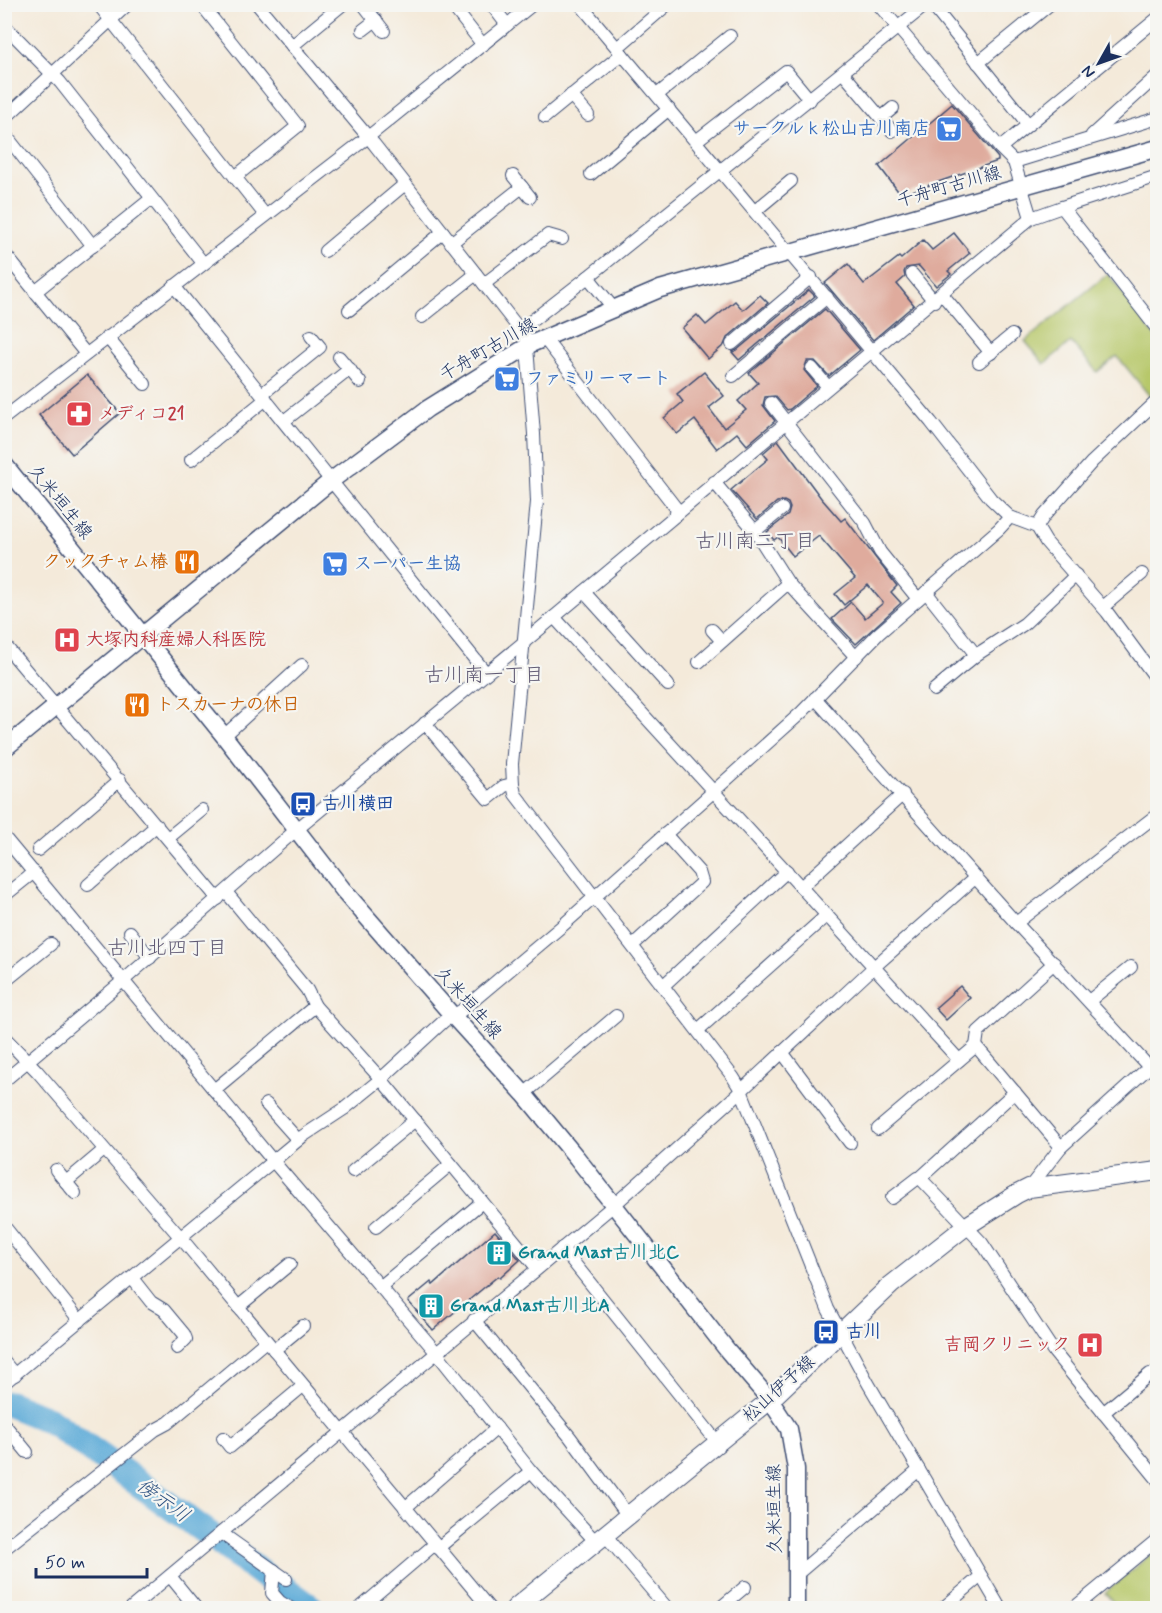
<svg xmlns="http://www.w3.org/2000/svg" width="1162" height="1613" font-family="Mynerve,'Klee One',sans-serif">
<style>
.green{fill:#b7c86b;stroke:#697c64;stroke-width:1.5}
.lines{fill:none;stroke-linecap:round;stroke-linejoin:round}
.river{stroke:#5facd8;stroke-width:27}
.building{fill:#dfab9d}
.street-casing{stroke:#3c4b71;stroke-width:14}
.secondary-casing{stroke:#3c4b71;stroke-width:19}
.primary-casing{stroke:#3c4b71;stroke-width:20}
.street{stroke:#fff;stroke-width:12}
.secondary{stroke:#fff;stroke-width:16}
.primary{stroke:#fff;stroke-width:18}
.labels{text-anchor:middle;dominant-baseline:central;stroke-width:4.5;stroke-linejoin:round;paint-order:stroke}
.shop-label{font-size:18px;font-weight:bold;fill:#366cbe;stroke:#f6f6f2;text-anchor:start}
.street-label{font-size:18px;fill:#1b2f5e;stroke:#f6f6f2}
.health-label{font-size:18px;font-weight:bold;fill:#be3a42;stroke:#f6f6f2;text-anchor:start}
.food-label{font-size:18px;font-weight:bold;fill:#c56008;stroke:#f6f6f2;text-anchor:end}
.transit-label{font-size:18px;font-weight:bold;fill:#164399;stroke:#f6f6f2;text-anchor:start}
.culture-label{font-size:18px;font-weight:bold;fill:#0d838f;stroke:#f6f6f2;text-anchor:start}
.neighbourhood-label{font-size:20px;fill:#605a74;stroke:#f6f6f2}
.water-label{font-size:20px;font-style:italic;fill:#2f5483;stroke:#f6f6f2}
</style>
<rect width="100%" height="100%" fill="#f6f6f2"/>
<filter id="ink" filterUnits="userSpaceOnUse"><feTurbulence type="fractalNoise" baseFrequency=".0167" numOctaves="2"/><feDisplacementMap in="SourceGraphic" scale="12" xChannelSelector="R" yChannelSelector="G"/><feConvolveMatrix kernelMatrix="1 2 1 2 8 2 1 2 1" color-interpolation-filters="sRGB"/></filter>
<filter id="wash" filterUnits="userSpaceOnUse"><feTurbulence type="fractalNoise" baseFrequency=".008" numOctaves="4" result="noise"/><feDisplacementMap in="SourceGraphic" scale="24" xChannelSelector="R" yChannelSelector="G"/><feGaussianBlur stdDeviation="1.35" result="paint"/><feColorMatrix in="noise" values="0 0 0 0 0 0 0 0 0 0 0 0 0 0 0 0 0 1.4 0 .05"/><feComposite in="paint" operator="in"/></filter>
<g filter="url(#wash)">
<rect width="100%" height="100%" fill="#f4eada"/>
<g class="green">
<polygon points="1108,274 1157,339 1157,394 1152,399 1117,356 1097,372 1071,342 1044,364 1025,341"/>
<polygon points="1157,1549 1157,1608 1118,1608 1105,1593"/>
</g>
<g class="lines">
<g class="river">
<polyline points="10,1404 49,1420 107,1461"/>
<polyline points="116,1467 210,1535"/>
<polyline points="221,1543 266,1577"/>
<polyline points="279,1585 311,1608"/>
</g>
</g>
<g id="blocks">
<g class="building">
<polygon points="952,104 998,158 998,161 901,195 879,166"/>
<polygon points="954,233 970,253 948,271 951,274 936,286 919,266 906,268 904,272 905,277 897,284 914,305 873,340 825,283 848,264 864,284 899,257 901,259 923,240 932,250"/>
<polygon points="809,290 815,296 739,360 732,352 737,350"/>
<polygon points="760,295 768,303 727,338 724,345 708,359 682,328 697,315 706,325 735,301 743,310"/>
<polygon points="825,309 860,350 829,376 815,361 807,361 804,370 817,386 790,409 787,410 775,396 765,397 763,405 775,421 747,445 737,433 717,449 695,420 677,434 664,418 683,402 677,394 704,372 724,396 709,408 724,428 746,410 738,401 758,383 749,373"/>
<polygon points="87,375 120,413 72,454 39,415"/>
<polygon points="778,440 821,498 841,521 845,518 897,586 891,592 901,603 856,644 832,619 851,602 865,618 883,603 868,585 844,605 835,594 855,578 819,536 793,556 778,537 774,540 767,532 788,515 790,508 788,503 784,501 777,502 757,519 731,490 768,459 763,453"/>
<polygon points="960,986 970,998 946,1020 935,1008"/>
<polygon points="495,1231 520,1260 500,1278 498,1276 433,1330 408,1301 431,1282 433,1285"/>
</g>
</g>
</g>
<g filter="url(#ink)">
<use href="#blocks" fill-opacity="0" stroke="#3c4b71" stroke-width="1.5"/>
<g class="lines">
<defs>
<g id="street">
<polyline points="98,4 265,215"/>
<polyline points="201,4 298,126 235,177"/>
<polyline points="257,4 374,144 531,344"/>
<polyline points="363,4 384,31"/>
<polyline points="451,4 483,45"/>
<polyline points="491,4 507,25"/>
<polyline points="580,4 931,422 991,499 1010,517 1037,527 1046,542 1107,612 1158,681"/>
<polyline points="878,4 1000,148 1014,162 1031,218 1062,207 1158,330"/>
<polyline points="931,4 1027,123"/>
<polyline points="4,25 60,82 203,263"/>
<polyline points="363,30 376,20"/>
<polyline points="292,46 343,4"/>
<polyline points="617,48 668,4"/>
<polyline points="978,63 1050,4"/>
<polyline points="843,73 892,131"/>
<polyline points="571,95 588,115"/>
<polyline points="657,95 730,36"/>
<polyline points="545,117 622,54"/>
<polyline points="881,118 893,108"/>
<polyline points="4,119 128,4"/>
<polyline points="4,133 93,246"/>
<polyline points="1092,135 1158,75"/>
<polyline points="696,141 786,71 810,100"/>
<polyline points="1000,148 1158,18"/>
<polyline points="1014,162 1158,118"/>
<polyline points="591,174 669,109"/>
<polyline points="513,176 530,197"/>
<polyline points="1062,207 1158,176"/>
<polyline points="755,211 791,181"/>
<polyline points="451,243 522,187"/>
<polyline points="325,251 405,184"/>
<polyline points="4,253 86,354"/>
<polyline points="912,274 934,301"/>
<polyline points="484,284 548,235 562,239"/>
<polyline points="174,286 486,673"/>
<polyline points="35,292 151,199"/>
<polyline points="942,294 991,353"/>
<polyline points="614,309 588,277 927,4"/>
<polyline points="349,310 443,232"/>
<polyline points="422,317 476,274"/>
<polyline points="520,330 588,277"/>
<polyline points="107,337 145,384"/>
<polyline points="544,338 679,512"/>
<polyline points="732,344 811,277"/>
<polyline points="527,347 534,434 537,502 512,764 513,784 515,794 733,1077 741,1090 828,1309 868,1383 1000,1608"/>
<polyline points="339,357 360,382"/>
<polyline points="979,362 1012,335"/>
<polyline points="812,368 828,387"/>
<polyline points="733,376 827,297"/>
<polyline points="262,394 320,347 311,336"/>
<polyline points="771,403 865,523 880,552 918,599"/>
<polyline points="4,418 368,137 533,4"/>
<polyline points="284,421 350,369"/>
<polyline points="191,460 266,399"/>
<polyline points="714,482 755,531 788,583 856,657"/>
<polyline points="1037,527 1044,516 1092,462 1158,400"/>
<polyline points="755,531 782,509"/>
<polyline points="584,592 668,685"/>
<polyline points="926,592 976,655"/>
<polyline points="1103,607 1142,574"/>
<polyline points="554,617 959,1060"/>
<polyline points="712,630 722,641"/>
<polyline points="4,644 218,899"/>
<polyline points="699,662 788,583"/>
<polyline points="934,690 976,655 1024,624 1076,575"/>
<polyline points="815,698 1016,923 1149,1067"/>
<polyline points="425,723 488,799 504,786 513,784"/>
<polyline points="224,736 302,665"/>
<polyline points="4,837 273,1161 436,1352 531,1471 597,1543"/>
<polyline points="168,838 202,810"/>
<polyline points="38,850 120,780"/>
<polyline points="88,885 157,825"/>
<polyline points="801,887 903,794"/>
<polyline points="226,892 307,990 315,1006 381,1079 537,1268"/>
<polyline points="4,896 34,872"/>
<polyline points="1016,923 1158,814"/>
<polyline points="130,932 150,958"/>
<polyline points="633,945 702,882 699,872 665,834"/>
<polyline points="4,982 51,944"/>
<polyline points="664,985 787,871"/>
<polyline points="1089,1001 1131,967"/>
<polyline points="698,1030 827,915"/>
<polyline points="4,1037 37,1071 181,1238 489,1608"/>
<polyline points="976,1046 978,1032 1054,963"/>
<polyline points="782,1052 850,1143"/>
<polyline points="4,1081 124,980 296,830 523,643 1031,218"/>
<polyline points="214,1090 315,1006"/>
<polyline points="1015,1092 920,1178 982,1243 1054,1352 1158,1480"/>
<polyline points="524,1094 616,1016"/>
<polyline points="266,1104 298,1140"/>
<polyline points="878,1129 976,1046 1061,1147"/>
<polyline points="56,1170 75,1193"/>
<polyline points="353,1171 415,1120"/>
<polyline points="66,1182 104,1150"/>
<polyline points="1029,1188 1061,1147 1158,1059"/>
<polyline points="892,1198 918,1178 920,1178"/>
<polyline points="4,1226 80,1321"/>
<polyline points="376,1227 451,1164"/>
<polyline points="562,1248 718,1443"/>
<polyline points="132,1278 151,1302 164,1310 184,1334 186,1339 177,1348"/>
<polyline points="380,1287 482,1202"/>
<polyline points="238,1307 290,1264"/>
<polyline points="474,1320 570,1437 629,1517"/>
<polyline points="274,1350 303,1326"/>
<polyline points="4,1362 15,1375"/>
<polyline points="4,1383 273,1161 303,1136 344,1109 381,1079 444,1021 461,1011 562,926 714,791 802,712 878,634 999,529 1010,517"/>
<polyline points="1103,1413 1150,1374"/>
<polyline points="4,1424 27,1452"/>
<polyline points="223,1438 230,1447 303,1386"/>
<polyline points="405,1508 497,1428"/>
<polyline points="221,1533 286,1579"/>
<polyline points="606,1536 667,1608"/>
<polyline points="438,1548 531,1471"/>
<polyline points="4,1549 155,1430 168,1423 266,1341"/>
<polyline points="274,1570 272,1593 280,1602 290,1608"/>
<polyline points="796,1575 919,1470"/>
<polyline points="170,1576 196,1608"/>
<polyline points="131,1608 614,1205 728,1103 874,967 976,877"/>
<polyline points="360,1608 435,1544"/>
<polyline points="720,1608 745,1587"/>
<polyline points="943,1608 981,1576"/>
<polyline points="1074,1608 1158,1539"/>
</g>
<g id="secondary">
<polyline points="4,464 224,736 344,891 453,1016 524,1094 577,1158 728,1351 770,1400 789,1429 796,1469 796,1608"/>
<polyline points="4,749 332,480 427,409 531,344 660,289 1158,148"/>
</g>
<polyline id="primary" points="515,1608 770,1400 891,1285 965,1227 1017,1194 1029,1188 1158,1171"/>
</defs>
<use href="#street" class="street-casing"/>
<use href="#secondary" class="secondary-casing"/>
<use href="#primary" class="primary-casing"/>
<use href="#street" class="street"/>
<use href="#secondary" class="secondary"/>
<use href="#primary" class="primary"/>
</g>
</g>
<defs>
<symbol id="supermarket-square" viewBox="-11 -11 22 22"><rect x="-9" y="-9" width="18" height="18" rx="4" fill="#3f7fe0" stroke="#f6f6f2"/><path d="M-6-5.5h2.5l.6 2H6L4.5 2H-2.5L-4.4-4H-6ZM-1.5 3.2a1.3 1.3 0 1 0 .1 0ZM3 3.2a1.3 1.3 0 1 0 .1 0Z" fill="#fff"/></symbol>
<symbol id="pharmacy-square" viewBox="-11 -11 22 22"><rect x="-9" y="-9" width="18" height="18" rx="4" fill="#e0444e" stroke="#f6f6f2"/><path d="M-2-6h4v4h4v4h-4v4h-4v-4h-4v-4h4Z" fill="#fff"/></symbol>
<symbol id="restaurant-square" viewBox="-11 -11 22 22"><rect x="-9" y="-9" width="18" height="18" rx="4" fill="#e8710a" stroke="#f6f6f2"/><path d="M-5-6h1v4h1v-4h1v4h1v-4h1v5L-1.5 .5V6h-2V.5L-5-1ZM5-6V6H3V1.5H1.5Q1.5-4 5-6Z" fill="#fff"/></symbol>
<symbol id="hospital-square" viewBox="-11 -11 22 22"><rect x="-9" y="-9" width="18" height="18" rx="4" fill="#e0444e" stroke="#f6f6f2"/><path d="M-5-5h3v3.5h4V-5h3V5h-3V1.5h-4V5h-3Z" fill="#fff"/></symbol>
<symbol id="bus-square" viewBox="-11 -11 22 22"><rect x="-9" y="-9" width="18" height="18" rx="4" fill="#1a4fb4" stroke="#f6f6f2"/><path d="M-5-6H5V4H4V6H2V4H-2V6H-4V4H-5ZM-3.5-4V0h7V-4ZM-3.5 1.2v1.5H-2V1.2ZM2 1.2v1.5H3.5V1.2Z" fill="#fff"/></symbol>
<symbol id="building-square" viewBox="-11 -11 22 22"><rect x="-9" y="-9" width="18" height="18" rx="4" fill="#0f9aa8" stroke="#f6f6f2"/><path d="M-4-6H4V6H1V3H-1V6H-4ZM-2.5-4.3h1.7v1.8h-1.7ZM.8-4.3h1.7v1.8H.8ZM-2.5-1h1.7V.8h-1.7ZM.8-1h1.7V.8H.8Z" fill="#fff"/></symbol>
</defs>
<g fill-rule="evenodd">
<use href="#supermarket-square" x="934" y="114" width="30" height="30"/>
<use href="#supermarket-square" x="492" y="364" width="30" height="30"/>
<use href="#pharmacy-square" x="64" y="399" width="30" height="30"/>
<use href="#restaurant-square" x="172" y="547" width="30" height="30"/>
<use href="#supermarket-square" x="320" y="549" width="30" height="30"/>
<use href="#hospital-square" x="52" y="625" width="30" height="30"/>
<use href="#restaurant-square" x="122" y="690" width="30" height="30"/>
<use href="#bus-square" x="288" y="789" width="30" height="30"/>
<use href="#building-square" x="484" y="1238" width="30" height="30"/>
<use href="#building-square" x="416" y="1291" width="30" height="30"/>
<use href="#bus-square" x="811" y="1317" width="30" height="30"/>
<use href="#hospital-square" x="1075" y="1330" width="30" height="30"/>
</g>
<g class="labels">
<g class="shop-label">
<text x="930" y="129" text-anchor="end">サークルｋ松山古川南店</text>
<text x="526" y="379">ファミリーマート</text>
<text x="354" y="564">スーパー生協</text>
</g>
<g class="street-label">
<text transform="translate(949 187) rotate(-16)">千舟町古川線</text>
<text transform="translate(488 350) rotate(-30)">千舟町古川線</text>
<text transform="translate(60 502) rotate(51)">久米垣生線</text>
<text transform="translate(468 1003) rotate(48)">久米垣生線</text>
<text transform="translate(779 1389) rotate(-42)">松山伊予線</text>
<text transform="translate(775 1509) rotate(-91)">久米垣生線</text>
</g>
<g class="health-label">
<text x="98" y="414">メディコ21</text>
<text x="86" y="640">大塚内科産婦人科医院</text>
<text x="1070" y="1345" text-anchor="end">吉岡クリニック</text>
</g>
<g class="food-label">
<text x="168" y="562">クックチャム椿</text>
<text x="156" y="705" text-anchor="start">トスカーナの休日</text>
</g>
<g class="transit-label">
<text x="322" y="804">古川横田</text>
<text x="846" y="1332">古川</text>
</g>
<g class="culture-label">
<text x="518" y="1253">Grand Mast古川北C</text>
<text x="450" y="1306">Grand Mast古川北A</text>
</g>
<g class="neighbourhood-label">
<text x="755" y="541">古川南二丁目</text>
<text x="484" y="675">古川南一丁目</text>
<text x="167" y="948">古川北四丁目</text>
</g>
<g class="water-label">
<text transform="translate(163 1501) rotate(36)">傍示川</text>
</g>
</g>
<rect width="1162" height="1613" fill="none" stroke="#f6f6f2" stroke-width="24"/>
<g transform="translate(1099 63) rotate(230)" stroke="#f6f6f2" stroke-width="4.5" paint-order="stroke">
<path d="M0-4.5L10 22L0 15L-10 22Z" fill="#1b2f5e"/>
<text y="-9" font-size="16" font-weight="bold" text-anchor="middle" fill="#1b2f5e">N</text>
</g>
<path d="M36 1568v9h111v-9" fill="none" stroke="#1b2f5e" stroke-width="3"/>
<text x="45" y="1568" font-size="18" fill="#1b2f5e" stroke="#f6f6f2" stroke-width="4.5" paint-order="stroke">50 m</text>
</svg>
